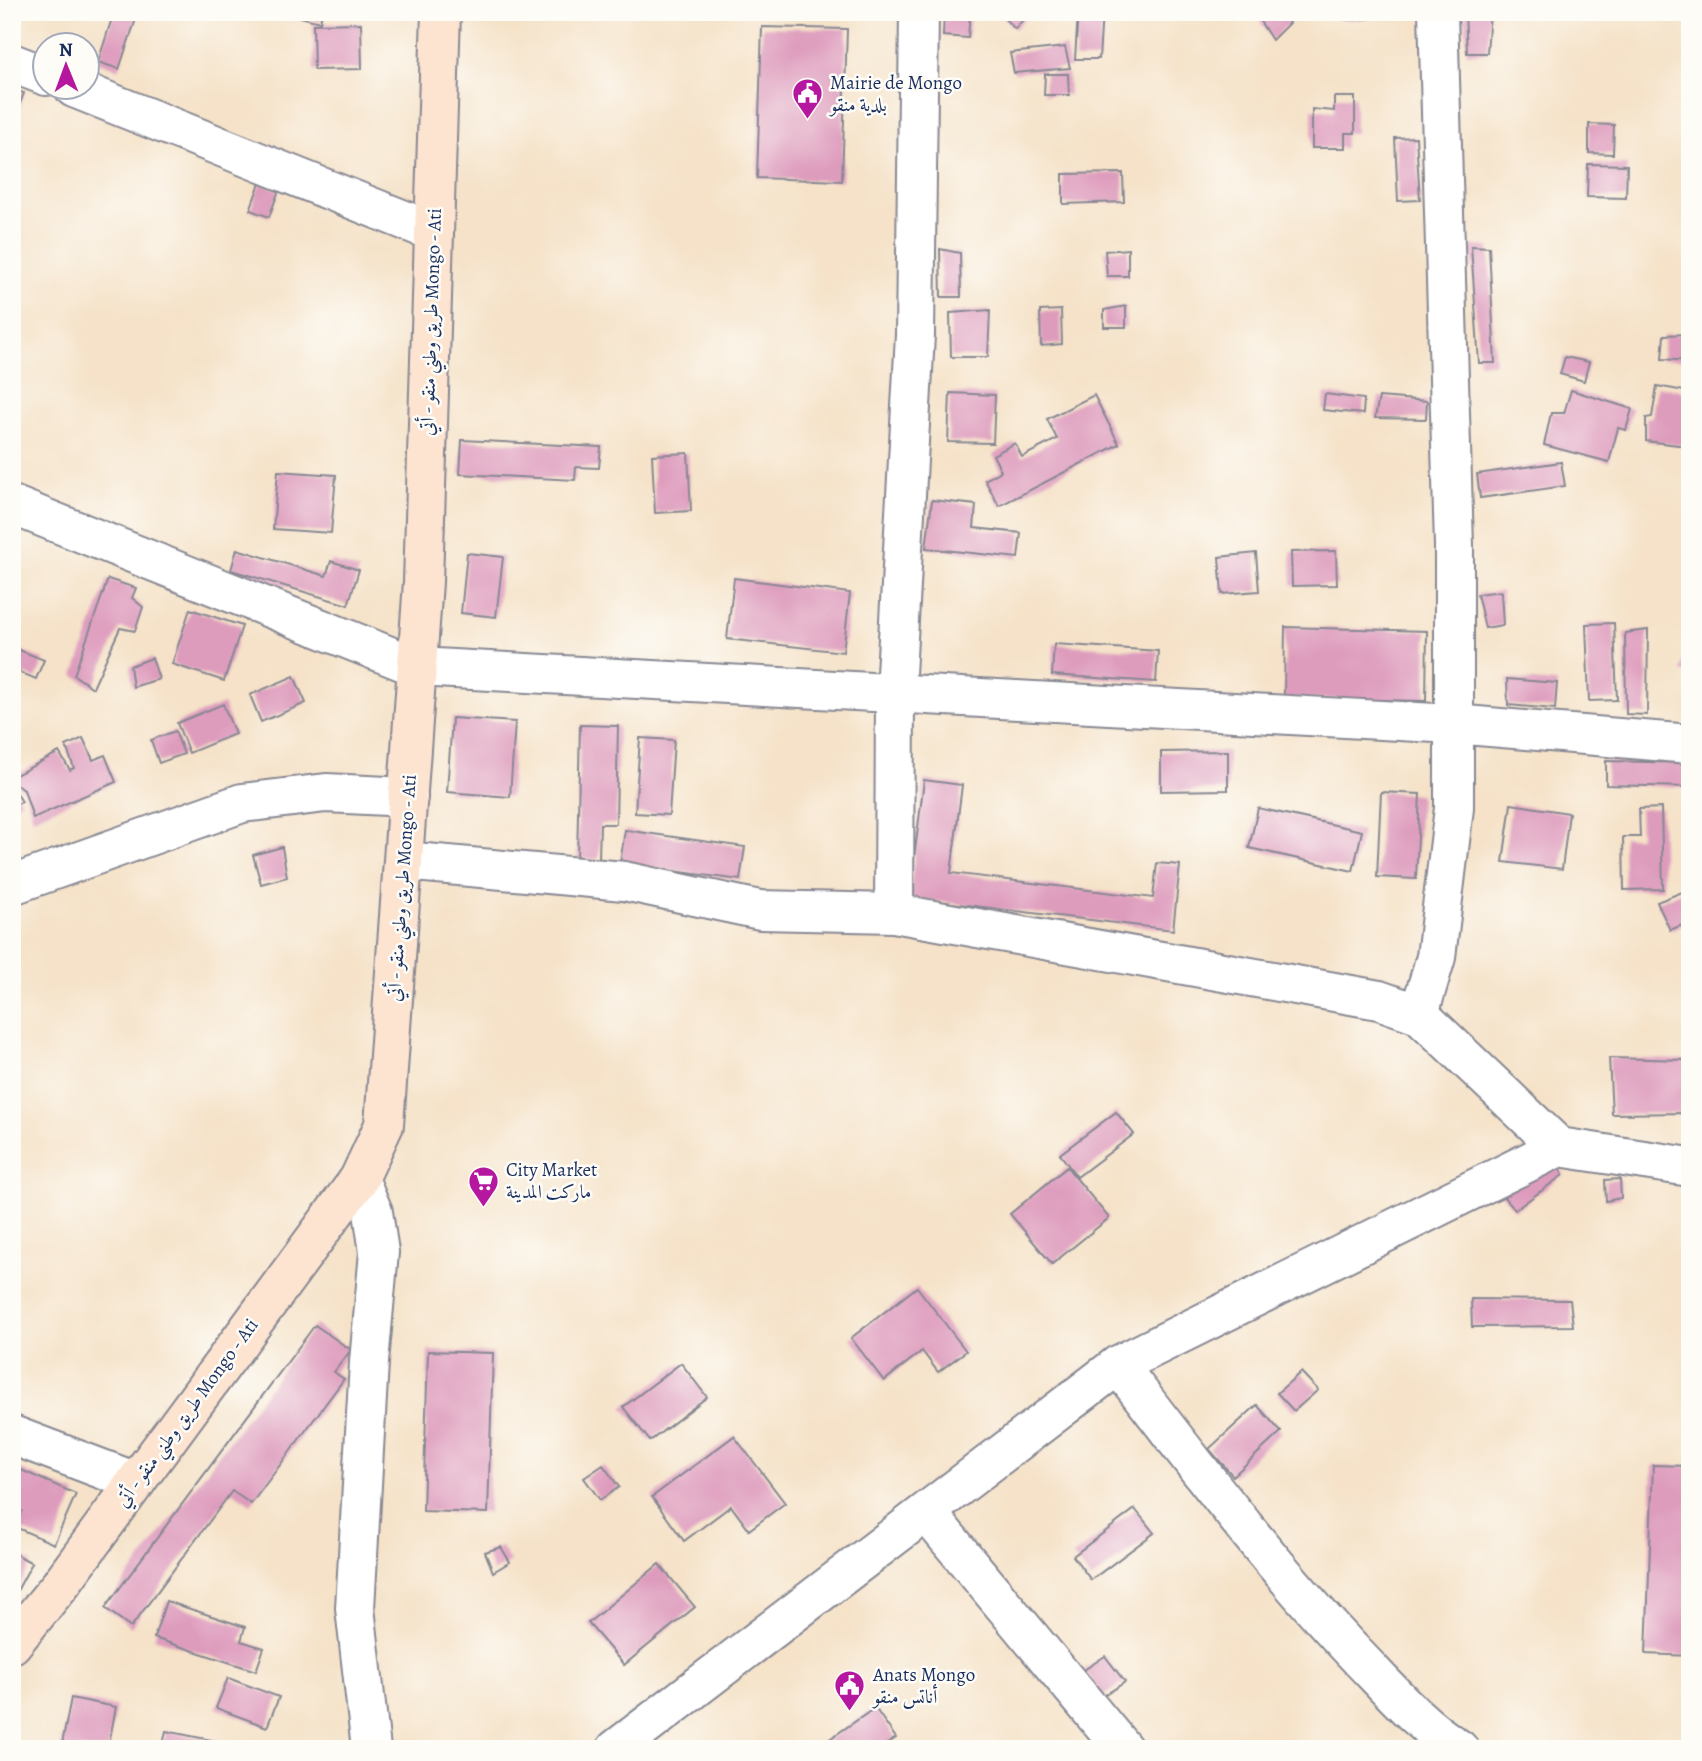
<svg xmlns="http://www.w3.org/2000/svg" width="1702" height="1761" font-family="Alegreya,Amiri,serif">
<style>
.building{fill:#de9cbd}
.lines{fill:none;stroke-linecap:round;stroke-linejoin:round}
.street-casing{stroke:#888893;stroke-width:42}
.secondary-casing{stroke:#888893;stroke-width:42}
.street{stroke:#fff;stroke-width:38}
.secondary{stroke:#fde4d1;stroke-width:38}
.labels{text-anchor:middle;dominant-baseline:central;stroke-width:5;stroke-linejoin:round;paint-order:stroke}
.poi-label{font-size:19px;fill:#1b2f5e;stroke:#fdfcf7;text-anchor:start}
.street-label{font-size:19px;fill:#1b2f5e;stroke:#fdfcf7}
</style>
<rect width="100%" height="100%" fill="#fdfcf7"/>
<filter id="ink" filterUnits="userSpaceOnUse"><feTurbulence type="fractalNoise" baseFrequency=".0143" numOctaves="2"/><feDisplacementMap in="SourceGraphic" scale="14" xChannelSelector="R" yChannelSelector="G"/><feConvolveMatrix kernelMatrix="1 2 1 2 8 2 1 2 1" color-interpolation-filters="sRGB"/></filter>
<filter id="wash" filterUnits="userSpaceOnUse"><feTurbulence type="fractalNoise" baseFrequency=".00686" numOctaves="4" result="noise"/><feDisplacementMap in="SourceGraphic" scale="28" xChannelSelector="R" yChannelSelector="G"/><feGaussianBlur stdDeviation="1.57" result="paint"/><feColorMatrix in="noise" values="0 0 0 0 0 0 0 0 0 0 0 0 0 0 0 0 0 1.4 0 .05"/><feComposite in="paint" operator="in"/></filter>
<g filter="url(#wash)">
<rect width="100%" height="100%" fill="#f5e2c8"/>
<g id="blocks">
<g class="building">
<polygon points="114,12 136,19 119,69 98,62"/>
<polygon points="281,12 322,12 320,22"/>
<polygon points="944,12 970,12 968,38 943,36"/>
<polygon points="998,12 1030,12 1015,29"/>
<polygon points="1078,12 1102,12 1099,59 1075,59"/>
<polygon points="1254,12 1281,12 1289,23 1272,40"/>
<polygon points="1346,12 1387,12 1387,17 1346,20"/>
<polygon points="1465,12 1490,12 1487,53 1467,53"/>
<polygon points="1671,12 1690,12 1690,21 1670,16"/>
<polygon points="361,23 362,69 314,70 313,24"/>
<polygon points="762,27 847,29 842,181 757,178"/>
<polygon points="1065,47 1070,68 1014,73 1010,53"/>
<polygon points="1045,74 1068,74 1069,95 1044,95"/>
<polygon points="12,89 24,93 15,116 12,115"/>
<polygon points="1334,97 1355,97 1355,133 1345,133 1345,148 1312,148 1312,109 1334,111"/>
<polygon points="1589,124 1614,125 1613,154 1589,153"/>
<polygon points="1416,137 1420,200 1398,201 1395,138"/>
<polygon points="1588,164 1627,165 1626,198 1587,197"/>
<polygon points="1123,173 1124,202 1063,204 1063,174"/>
<polygon points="260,183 279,190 269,217 250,210"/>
<polygon points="1471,246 1489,247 1495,363 1479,363"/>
<polygon points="940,249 960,253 961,297 941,297"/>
<polygon points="1128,249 1128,276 1107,276 1105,251"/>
<polygon points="1126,306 1126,327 1104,327 1104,310"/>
<polygon points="990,310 988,357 951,357 950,313"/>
<polygon points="1061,310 1062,344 1041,346 1040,311"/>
<polygon points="1690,334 1690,361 1662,359 1664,335"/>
<polygon points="1565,357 1589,362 1584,381 1560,374"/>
<polygon points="1657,386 1690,392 1690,423 1685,422 1687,446 1646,441 1646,418 1652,417"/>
<polygon points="1571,390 1632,409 1626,430 1618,428 1609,462 1544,445 1551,413 1564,413"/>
<polygon points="950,393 995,395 993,443 948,442"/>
<polygon points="1325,394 1364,399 1363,414 1323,410"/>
<polygon points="1094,395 1119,444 999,506 985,480 1001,471 993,455 1015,443 1022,457 1057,439 1047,419"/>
<polygon points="1379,397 1427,401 1426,419 1375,418"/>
<polygon points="462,440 601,447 599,468 576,467 575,480 460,474"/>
<polygon points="688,453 691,511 655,513 652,455"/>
<polygon points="1561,462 1565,486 1480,498 1477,474"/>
<polygon points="278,471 336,475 331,533 273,529"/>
<polygon points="932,500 976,505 974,528 1021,533 1018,558 926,548"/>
<polygon points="237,549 326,576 331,561 359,570 348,605 231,570"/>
<polygon points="1336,551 1337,585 1292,586 1291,552"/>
<polygon points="467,553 503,557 496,617 461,613"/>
<polygon points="1256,553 1259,591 1222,594 1219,557"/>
<polygon points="734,578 850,593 843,652 727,639"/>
<polygon points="108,579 136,588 132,598 143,607 135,631 120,628 93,688 74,675"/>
<polygon points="1501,591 1503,625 1485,628 1477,594"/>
<polygon points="190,609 242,626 224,681 172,664"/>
<polygon points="1614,623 1617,700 1589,701 1586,624"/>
<polygon points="1285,627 1427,631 1426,701 1284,698"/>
<polygon points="1648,630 1647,715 1626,714 1625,633"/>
<polygon points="1054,644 1158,651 1156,682 1052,675"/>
<polygon points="12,647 44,660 36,679 17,671 12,682"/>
<polygon points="1686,648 1690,649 1690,673 1681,671"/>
<polygon points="152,658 159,679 133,687 130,666"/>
<polygon points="294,676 306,703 261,722 250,695"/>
<polygon points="1507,679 1557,683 1555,709 1508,705"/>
<polygon points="223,704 235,734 189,753 177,723"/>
<polygon points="452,718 515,722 510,797 447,792"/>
<polygon points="580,725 618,726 616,824 600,824 599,859 577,859"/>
<polygon points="175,731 184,754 159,763 151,740"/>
<polygon points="83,738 93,760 105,755 116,782 33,818 24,790 12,782 12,777 59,752 70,770 74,768 66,746"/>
<polygon points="640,738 674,740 669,815 635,813"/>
<polygon points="1228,751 1228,790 1161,791 1161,752"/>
<polygon points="1606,761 1690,763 1690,787 1606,785"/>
<polygon points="924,780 962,785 951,873 1153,898 1157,863 1180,865 1173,930 909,898"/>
<polygon points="12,785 22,802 12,806"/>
<polygon points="1381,792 1420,794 1416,879 1377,877"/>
<polygon points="1511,804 1569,813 1562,869 1503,862"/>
<polygon points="1258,808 1362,831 1353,871 1249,848"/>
<polygon points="1661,808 1663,889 1624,890 1623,837 1640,837 1639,809"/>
<polygon points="625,830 745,847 740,880 620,864"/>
<polygon points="282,847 287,877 261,884 253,855"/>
<polygon points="1690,889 1690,922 1670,930 1657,902"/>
<polygon points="1609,1058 1686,1060 1686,1076 1690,1075 1690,1122 1687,1113 1612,1114"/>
<polygon points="1116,1112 1134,1134 1077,1177 1060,1154"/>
<polygon points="1556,1157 1563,1175 1515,1210 1496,1188"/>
<polygon points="1067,1167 1109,1218 1052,1264 1010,1214"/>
<polygon points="1620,1179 1621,1198 1606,1201 1605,1180"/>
<polygon points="917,1287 966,1351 938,1372 922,1351 884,1381 851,1338"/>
<polygon points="1471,1299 1570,1300 1573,1326 1472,1327"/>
<polygon points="315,1325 351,1350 334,1372 344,1379 251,1504 232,1491 131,1627 105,1608"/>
<polygon points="428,1351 493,1353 488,1513 423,1511"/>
<polygon points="681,1363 707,1397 650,1441 623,1407"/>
<polygon points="1301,1372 1318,1390 1294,1411 1277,1393"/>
<polygon points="1257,1405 1281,1432 1233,1476 1209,1449"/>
<polygon points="734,1436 785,1503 749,1530 731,1506 684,1541 652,1497"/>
<polygon points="603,1465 619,1487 600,1500 584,1478"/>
<polygon points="1653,1465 1690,1466 1690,1656 1646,1654"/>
<polygon points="12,1466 76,1494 54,1544 15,1527 22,1511 12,1507"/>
<polygon points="1135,1509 1154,1533 1091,1580 1073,1556"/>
<polygon points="501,1547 510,1562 493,1572 485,1552"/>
<polygon points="12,1552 32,1563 12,1600"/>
<polygon points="659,1564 695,1607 624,1665 588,1623"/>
<polygon points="166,1601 245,1627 241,1641 264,1648 256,1671 154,1638"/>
<polygon points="1105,1656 1125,1682 1102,1697 1084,1670"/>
<polygon points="228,1678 279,1697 267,1727 216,1708"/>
<polygon points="71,1698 116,1707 108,1749 61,1749"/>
<polygon points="875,1708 896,1738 879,1749 815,1749"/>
<polygon points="166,1731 221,1742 220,1749 162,1749"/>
</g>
</g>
</g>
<g filter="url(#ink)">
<use href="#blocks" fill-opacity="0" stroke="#888893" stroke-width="2"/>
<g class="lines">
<defs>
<g id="street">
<polyline points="12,63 46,76"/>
<polyline points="74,88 434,232"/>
<polyline points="12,505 417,667 1454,724 1690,744"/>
<polyline points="404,861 624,881 760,910 894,913 1379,1000 1419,1014 1559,1147"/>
<polyline points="12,885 242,803 326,793 408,797"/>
<polyline points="894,913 895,692 915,335 919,12"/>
<polyline points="1419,1014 1436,957 1454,808 1454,546 1438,12"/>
<polyline points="359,1179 373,1212 379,1252 369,1362 355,1608 371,1749"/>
<path d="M1118,1365C1196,1466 1273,1568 1361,1660C1390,1690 1422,1727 1459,1749"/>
<polyline points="12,1435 136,1482"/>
<polyline points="927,1513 1123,1749"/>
<polyline points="616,1749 1118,1365 1559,1147 1690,1167"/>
</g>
<polyline id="secondary" points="12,1644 60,1585 359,1179 384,1125 423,582 441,12"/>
</defs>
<use href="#street" class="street-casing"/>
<use href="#secondary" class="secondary-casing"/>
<use href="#street" class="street"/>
<use href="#secondary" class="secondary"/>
</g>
</g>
<defs>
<symbol id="civic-pin" viewBox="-11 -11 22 30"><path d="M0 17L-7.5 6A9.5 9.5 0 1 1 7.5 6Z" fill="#b5179e" stroke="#fdfcf7"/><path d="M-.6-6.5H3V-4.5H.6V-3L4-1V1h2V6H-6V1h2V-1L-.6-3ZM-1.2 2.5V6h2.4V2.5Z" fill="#fff"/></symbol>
<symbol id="supermarket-pin" viewBox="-11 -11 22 30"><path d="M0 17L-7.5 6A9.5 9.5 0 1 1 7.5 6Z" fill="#b5179e" stroke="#fdfcf7"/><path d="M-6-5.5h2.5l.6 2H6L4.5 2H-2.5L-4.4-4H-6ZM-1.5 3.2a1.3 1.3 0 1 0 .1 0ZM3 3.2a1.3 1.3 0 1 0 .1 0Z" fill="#fff"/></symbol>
</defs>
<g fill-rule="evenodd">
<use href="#civic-pin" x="790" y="76" width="35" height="47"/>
<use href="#supermarket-pin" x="466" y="1164" width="35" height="47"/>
<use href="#civic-pin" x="832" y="1668" width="35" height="47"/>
</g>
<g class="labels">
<g class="poi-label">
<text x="830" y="83">Mairie de Mongo<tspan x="830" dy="22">بلدية منقو</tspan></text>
<text x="506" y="1170">City Market<tspan x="506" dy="22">ماركت المدينة</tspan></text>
<text x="873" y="1675">Anats Mongo<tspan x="873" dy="22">أناتس منقو</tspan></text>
</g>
<g class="street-label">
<text transform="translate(431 322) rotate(-88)">طريق وطني منقو - أتي Mongo - Ati</text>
<text transform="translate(402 888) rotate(-86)">طريق وطني منقو - أتي Mongo - Ati</text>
<text transform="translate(187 1413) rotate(-54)">طريق وطني منقو - أتي Mongo - Ati</text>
</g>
</g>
<rect width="1702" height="1761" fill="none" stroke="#fdfcf7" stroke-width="42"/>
<g transform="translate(66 66) rotate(359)"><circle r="33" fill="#fdfcf7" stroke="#a3aaba" stroke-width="2"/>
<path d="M0-5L12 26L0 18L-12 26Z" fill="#b5179e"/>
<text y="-10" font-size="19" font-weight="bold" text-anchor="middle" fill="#1b2f5e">N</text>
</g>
</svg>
